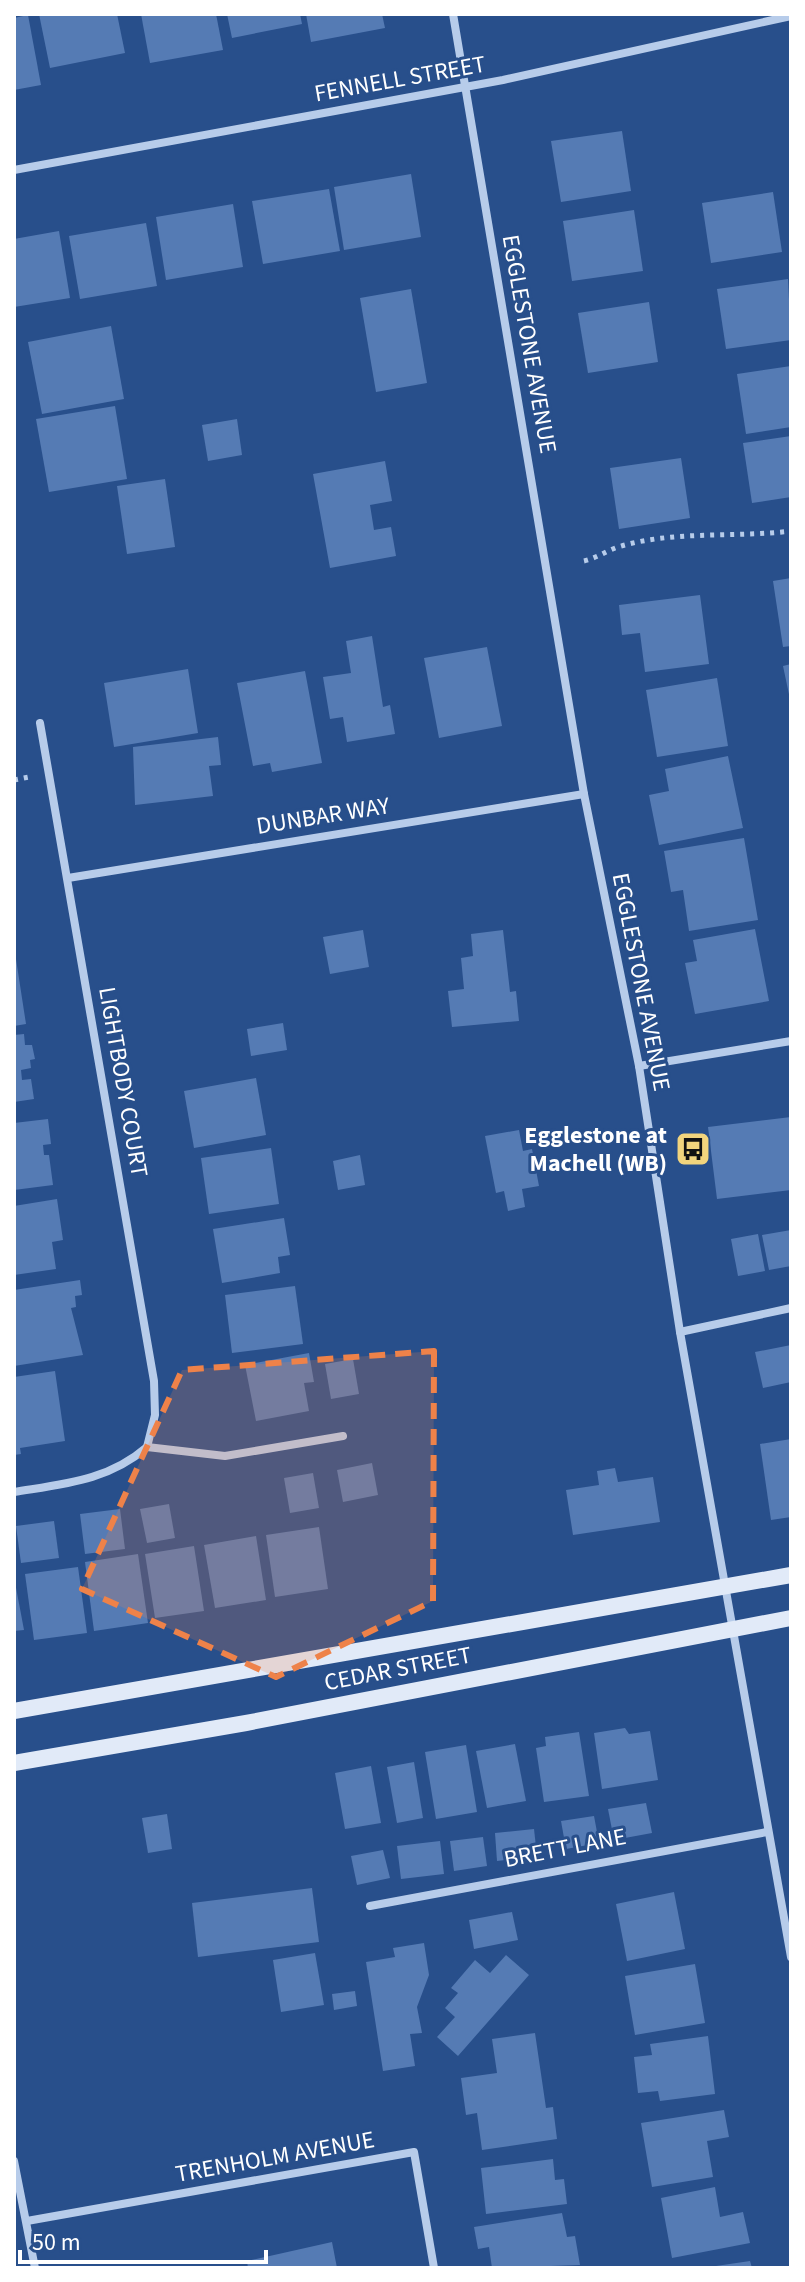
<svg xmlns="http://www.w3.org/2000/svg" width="805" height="2282" font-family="'Source Sans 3',sans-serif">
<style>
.building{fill:#557bb4}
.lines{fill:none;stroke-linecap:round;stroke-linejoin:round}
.path{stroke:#b7ccea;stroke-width:5;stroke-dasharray:4 6;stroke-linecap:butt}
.street{stroke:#b7ccea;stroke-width:8}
.secondary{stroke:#e1eaf8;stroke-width:16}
.marked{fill:#ee8249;fill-opacity:0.2;stroke:#ee8249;stroke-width:6;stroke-dasharray:16 10;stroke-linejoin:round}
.labels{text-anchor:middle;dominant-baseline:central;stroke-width:6;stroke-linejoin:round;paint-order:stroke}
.street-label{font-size:24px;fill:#fff;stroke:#284f8b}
.poi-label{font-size:24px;font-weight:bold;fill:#fff;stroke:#284f8b;text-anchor:end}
</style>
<rect width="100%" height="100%" fill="#284f8b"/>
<g class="building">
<polygon points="39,14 117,14 125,53 50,68"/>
<polygon points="141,14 216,14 223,50 150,63"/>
<polygon points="227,14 300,14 302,24 232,38"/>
<polygon points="306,14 382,14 385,28 311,42"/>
<polygon points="28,15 41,85 14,90 14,18"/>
<polygon points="622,131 631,191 561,202 551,141"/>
<polygon points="411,174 421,237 344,250 334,187"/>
<polygon points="329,189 340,251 263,264 252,201"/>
<polygon points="773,192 782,252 711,263 702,203"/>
<polygon points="233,204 243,267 166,280 156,217"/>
<polygon points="634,210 643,271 572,281 563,221"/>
<polygon points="146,223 157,286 80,299 69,236"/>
<polygon points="59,231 70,298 14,307 14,239"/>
<polygon points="788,279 791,340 726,349 717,289"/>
<polygon points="411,289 427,383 376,392 360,298"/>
<polygon points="649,302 658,362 588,373 578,313"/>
<polygon points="111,326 124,399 42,414 28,342"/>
<polygon points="791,366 791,427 746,434 737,374"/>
<polygon points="115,406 127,479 49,492 36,419"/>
<polygon points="237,419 242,455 208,461 202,425"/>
<polygon points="791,436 791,497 752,503 743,443"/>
<polygon points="681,458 690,518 619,529 610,468"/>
<polygon points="385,461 392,501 370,505 374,530 391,527 396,556 330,568 313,474"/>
<polygon points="165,479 175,547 127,554 117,486"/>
<polygon points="791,578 791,646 783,647 773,581"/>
<polygon points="700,595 709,664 645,672 640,633 622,635 619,605"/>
<polygon points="372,636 383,707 390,705 395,734 347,742 343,717 330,719 323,677 351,673 346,641"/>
<polygon points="487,647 502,726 439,738 424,658"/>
<polygon points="791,664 791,699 790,699 783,666"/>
<polygon points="188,669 198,733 114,747 104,683"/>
<polygon points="305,671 322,763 272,772 270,763 253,766 237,683"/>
<polygon points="717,678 728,746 657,757 646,690"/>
<polygon points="218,737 221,765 209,766 213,796 135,805 133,747"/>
<polygon points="728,756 743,828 659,845 649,795 669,791 665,769"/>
<polygon points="744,838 758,920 689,931 683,890 671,892 664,851"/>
<polygon points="755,929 769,1001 695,1014 685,963 697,961 693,940"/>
<polygon points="363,930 369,967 330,974 323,937"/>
<polygon points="503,930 510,992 516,991 519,1021 452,1027 448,991 464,989 461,958 473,956 471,934"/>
<polygon points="16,959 26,1024 14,1026 14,960"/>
<polygon points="283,1023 287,1050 251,1056 247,1029"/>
<polygon points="24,1034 25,1045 32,1045 35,1059 30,1060 31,1068 21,1070 22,1080 31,1079 34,1099 14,1102 14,1035"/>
<polygon points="256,1078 266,1135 194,1148 184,1091"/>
<polygon points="791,1117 791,1190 717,1199 708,1127"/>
<polygon points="48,1119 51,1144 43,1145 44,1155 49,1155 53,1185 14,1190 14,1123"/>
<polygon points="519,1130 523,1151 532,1149 539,1186 522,1189 525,1207 508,1211 504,1191 496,1193 485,1136"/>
<polygon points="271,1148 279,1204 209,1214 201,1158"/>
<polygon points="360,1155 365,1185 338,1190 333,1161"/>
<polygon points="57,1199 63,1240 52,1242 56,1269 14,1275 14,1206"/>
<polygon points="284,1218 290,1255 278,1257 280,1273 222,1283 213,1229"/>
<polygon points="791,1230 791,1266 769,1270 762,1235"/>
<polygon points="758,1234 765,1271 738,1276 731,1239"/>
<polygon points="80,1280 82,1295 75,1296 76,1307 71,1308 83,1355 14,1366 14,1290"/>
<polygon points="295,1286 303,1344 232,1353 225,1295"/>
<polygon points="791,1345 791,1382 763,1388 755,1352"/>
<polygon points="309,1353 314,1382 304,1383 309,1411 256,1421 245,1365"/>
<polygon points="353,1359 359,1394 331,1399 325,1364"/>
<polygon points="55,1371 65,1441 20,1448 21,1454 14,1455 14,1377"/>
<polygon points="791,1439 791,1517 771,1520 760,1444"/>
<polygon points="372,1463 378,1495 343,1502 337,1470"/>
<polygon points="615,1468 618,1482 653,1477 660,1522 573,1535 566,1490 599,1485 597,1471"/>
<polygon points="313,1473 319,1508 290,1513 284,1478"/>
<polygon points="169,1504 175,1538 147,1543 140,1509"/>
<polygon points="120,1509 125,1549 85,1554 80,1514"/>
<polygon points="54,1521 59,1558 21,1563 16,1526"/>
<polygon points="319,1527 328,1589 275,1597 266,1535"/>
<polygon points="256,1536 266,1600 215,1608 204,1545"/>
<polygon points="194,1546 204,1611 155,1618 145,1554"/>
<polygon points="138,1554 148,1623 94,1631 85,1562"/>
<polygon points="78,1567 87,1633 34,1640 25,1574"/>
<polygon points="14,1577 24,1630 14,1631"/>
<polygon points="625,1728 629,1734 650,1731 658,1780 602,1789 594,1733"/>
<polygon points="579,1732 589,1796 544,1802 536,1748 546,1746 545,1737"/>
<polygon points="515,1744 526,1801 487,1808 476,1751"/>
<polygon points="466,1745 477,1812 436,1819 425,1752"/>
<polygon points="414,1762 423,1818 397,1823 387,1767"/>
<polygon points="371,1766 381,1823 345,1829 335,1773"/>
<polygon points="646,1803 652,1833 614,1840 608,1809"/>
<polygon points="167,1814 172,1849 148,1853 142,1818"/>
<polygon points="594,1816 599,1843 566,1849 561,1821"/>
<polygon points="534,1829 537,1856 497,1861 495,1833"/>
<polygon points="483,1837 487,1866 454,1871 450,1841"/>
<polygon points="440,1841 444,1874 401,1879 397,1846"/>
<polygon points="383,1850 390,1878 357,1885 351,1856"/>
<polygon points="312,1888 319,1942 198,1957 192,1903"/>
<polygon points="674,1892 685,1949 627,1961 616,1904"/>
<polygon points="512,1912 518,1940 474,1949 469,1920"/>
<polygon points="424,1943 429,1975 417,2007 422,2033 410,2034 415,2066 383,2071 366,1962 395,1957 393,1948"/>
<polygon points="315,1953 324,2005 281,2012 273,1960"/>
<polygon points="506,1955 529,1975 458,2056 437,2037 455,2017 445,2008 458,1993 451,1988 475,1960 490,1973"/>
<polygon points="695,1964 705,2023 635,2035 625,1976"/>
<polygon points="355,1991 357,2006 334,2010 332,1994"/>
<polygon points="535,2033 546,2108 553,2107 557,2139 482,2150 477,2113 466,2115 461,2078 497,2073 492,2039"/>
<polygon points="708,2036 715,2094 660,2101 658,2091 638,2093 634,2057 652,2055 650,2044"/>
<polygon points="724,2110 729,2137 707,2141 713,2177 652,2187 641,2123"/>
<polygon points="553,2159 555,2180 564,2179 567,2204 486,2214 481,2168"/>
<polygon points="715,2187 720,2217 743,2212 750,2243 672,2258 661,2198"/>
<polygon points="562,2213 567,2237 575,2236 580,2265 492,2268 489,2247 478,2249 474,2227"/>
<polygon points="332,2242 337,2268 248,2268 247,2261"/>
<polygon points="750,2261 752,2268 717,2268 716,2266"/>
</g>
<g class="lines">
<g class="path">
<path d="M584,561C597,558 606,551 618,547C673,530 735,538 791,531"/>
<polyline points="14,780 29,777"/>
</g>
<g class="street">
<polyline points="453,14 584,794 639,1066 680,1332 791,1957"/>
<polyline points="14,170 503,80 791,16"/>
<polyline points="40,723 154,1381 155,1415 147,1447"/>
<polyline points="68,878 584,794"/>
<polyline points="639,1066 791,1041"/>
<polyline points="680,1332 791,1308"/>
<path d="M14,1492C63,1484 108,1481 147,1447L225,1456L343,1436"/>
<polyline points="370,1906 767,1832"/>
<polyline points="14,2161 35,2268"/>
<polyline points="27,2221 414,2152 434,2268"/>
</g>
<g class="secondary">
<polyline points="14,1711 791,1575"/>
<polyline points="14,1763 246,1723 791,1618"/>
</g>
</g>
<path class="marked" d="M434,1351L433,1601L276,1677L82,1589L182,1370Z"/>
<defs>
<symbol id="bus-square" viewBox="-11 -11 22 22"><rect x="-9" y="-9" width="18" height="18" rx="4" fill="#f1d47d" stroke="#284f8b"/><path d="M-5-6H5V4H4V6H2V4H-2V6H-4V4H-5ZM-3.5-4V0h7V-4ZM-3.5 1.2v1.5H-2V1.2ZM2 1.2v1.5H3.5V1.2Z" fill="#111"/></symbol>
</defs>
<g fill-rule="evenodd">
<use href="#bus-square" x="673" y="1129" width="40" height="40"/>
</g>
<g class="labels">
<g class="street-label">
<text transform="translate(400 79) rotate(-10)">FENNELL STREET</text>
<text transform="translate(529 344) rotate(80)">EGGLESTONE AVENUE</text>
<text transform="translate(323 816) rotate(-9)">DUNBAR WAY</text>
<text transform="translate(641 982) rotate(79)">EGGLESTONE AVENUE</text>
<text transform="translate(123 1082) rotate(80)">LIGHTBODY COURT</text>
<text transform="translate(398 1669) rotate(-11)">CEDAR STREET</text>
<text transform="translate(565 1848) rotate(-11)">BRETT LANE</text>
<text transform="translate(275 2157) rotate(-10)">TRENHOLM AVENUE</text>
</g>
<g class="poi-label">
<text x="667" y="1135">Egglestone at<tspan x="667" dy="28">Machell (WB)</tspan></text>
</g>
</g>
<rect width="805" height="2282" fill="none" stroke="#ffffff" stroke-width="32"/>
<path d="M20 2250v12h246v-12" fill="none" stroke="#ffffff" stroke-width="4"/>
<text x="32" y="2250" font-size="24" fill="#ffffff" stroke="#284f8b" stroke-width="6" paint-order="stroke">50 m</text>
</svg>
